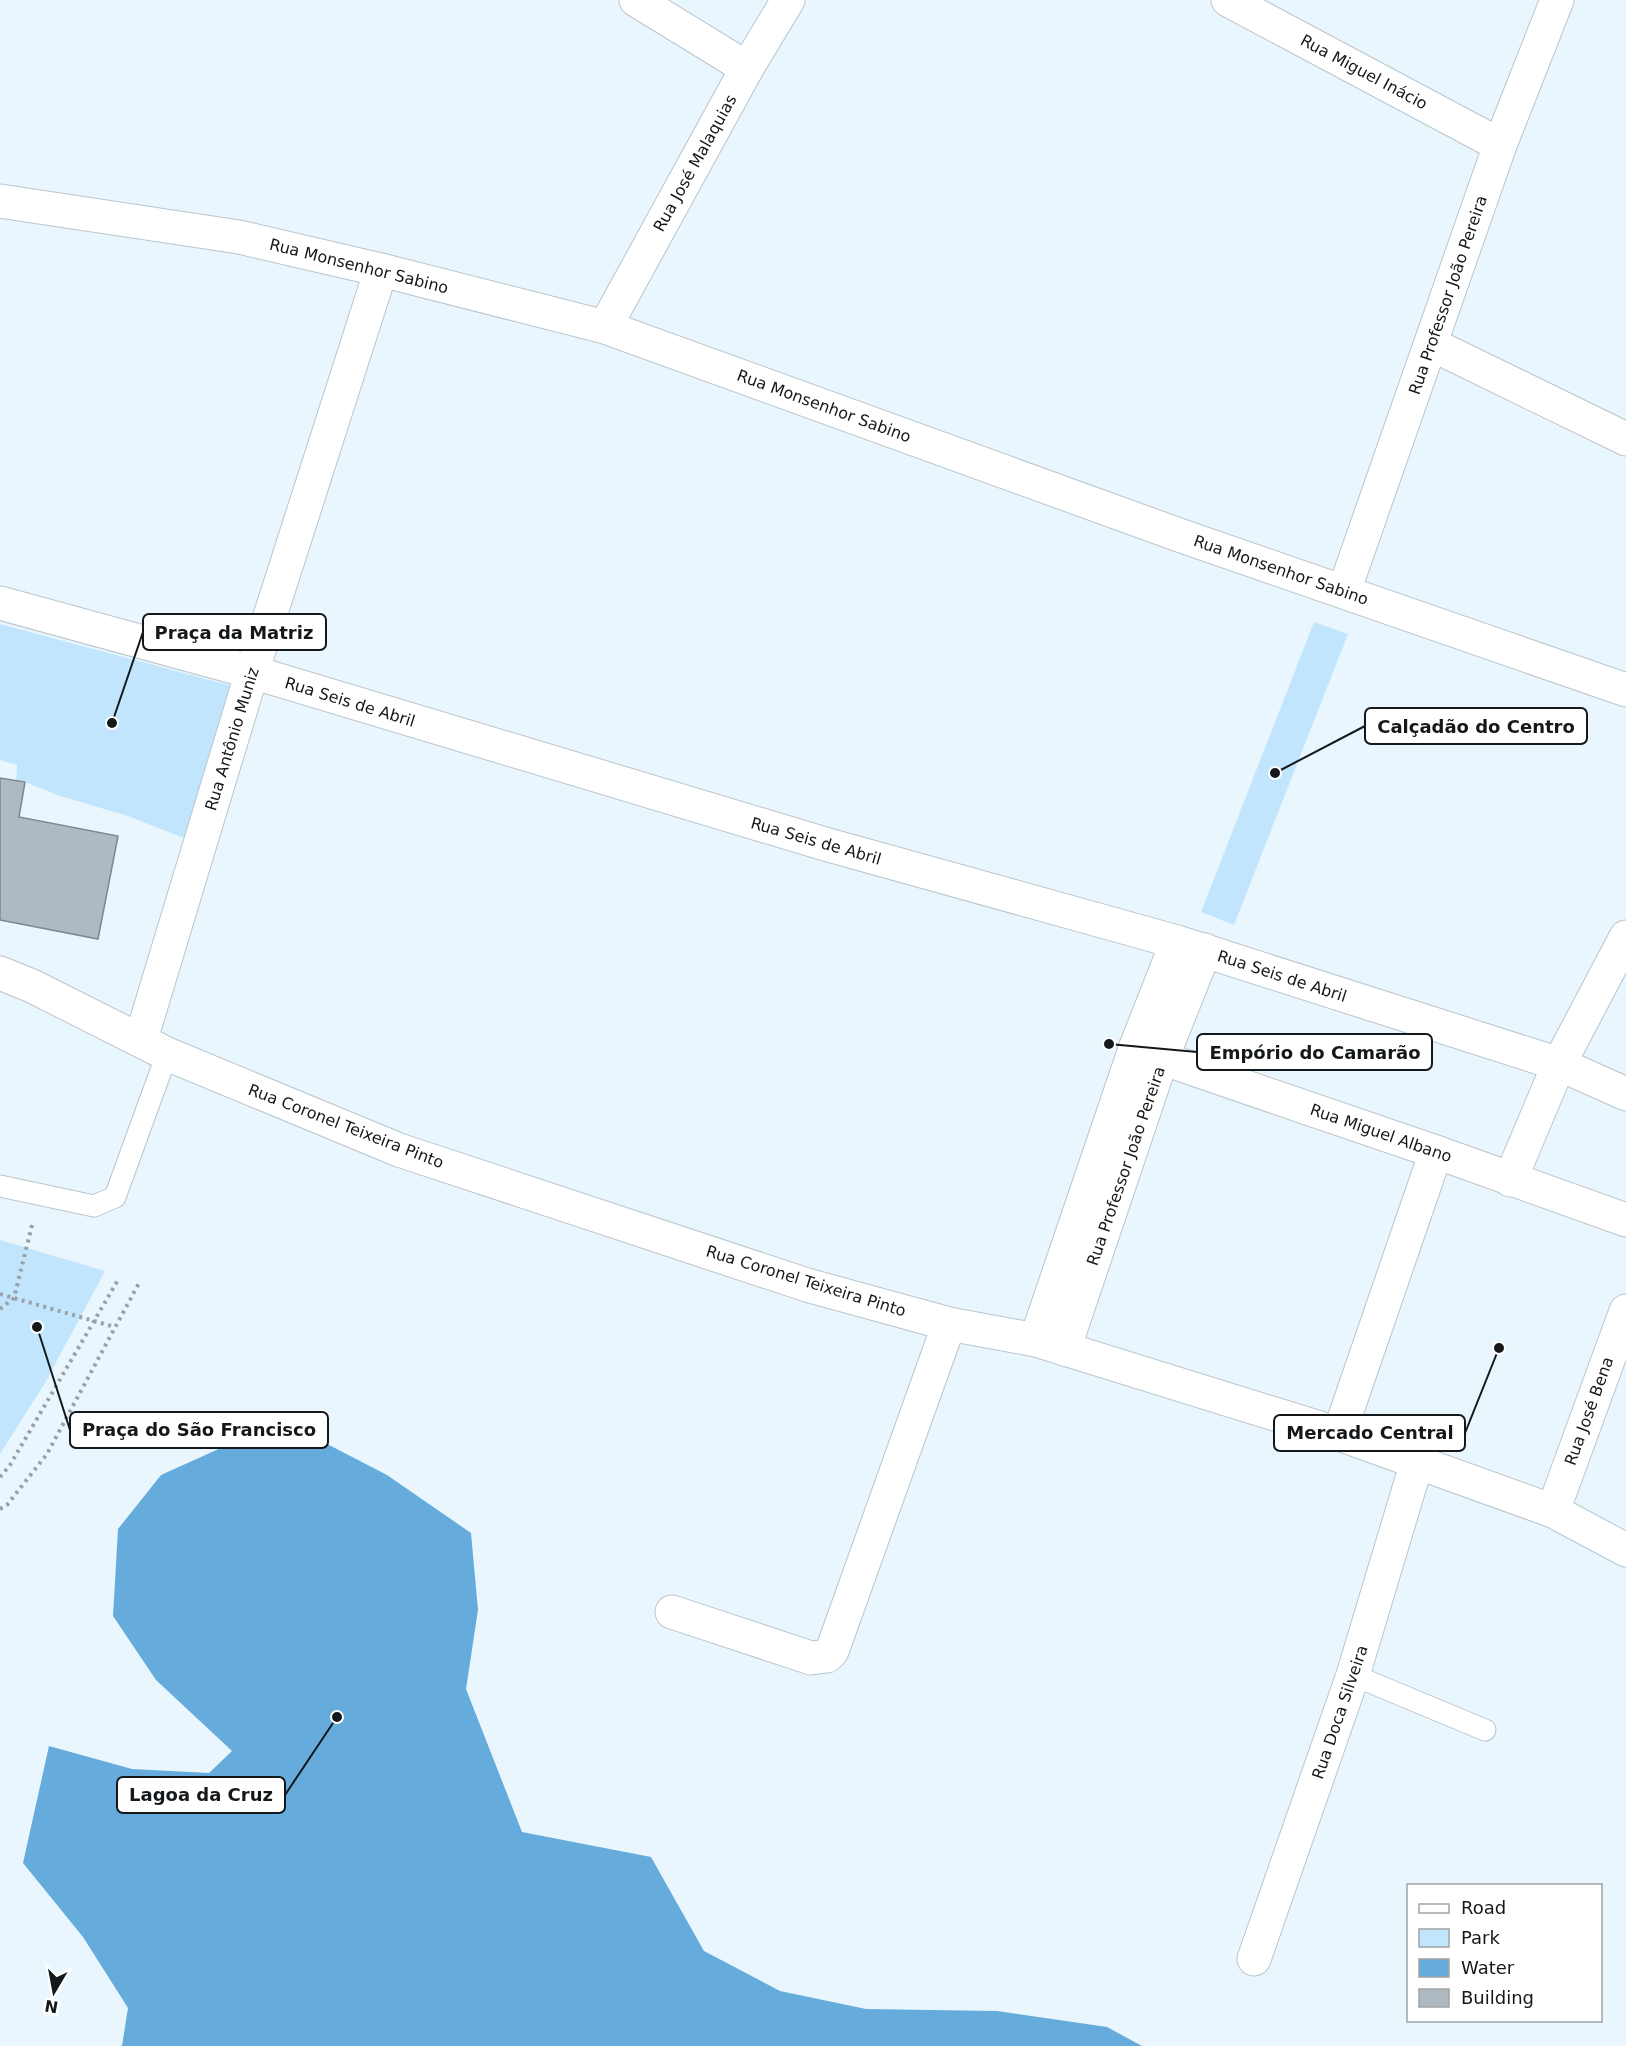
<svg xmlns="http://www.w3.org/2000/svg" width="1626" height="2046" font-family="'DejaVu Sans',sans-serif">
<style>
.green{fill:#c2e5fe}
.water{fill:#65acdc}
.building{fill:#aeb9c1;stroke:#7d878f;stroke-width:1.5}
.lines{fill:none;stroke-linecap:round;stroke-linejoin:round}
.lane-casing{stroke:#bac5cd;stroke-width:23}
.street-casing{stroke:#bac5cd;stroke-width:35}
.path{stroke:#98a1a7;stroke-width:4;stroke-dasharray:3 4.5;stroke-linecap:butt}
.lane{stroke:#fff;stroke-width:21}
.street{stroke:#fff;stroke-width:33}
.labels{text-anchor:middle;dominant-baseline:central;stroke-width:4.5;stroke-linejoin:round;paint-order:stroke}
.street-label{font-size:16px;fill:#14181b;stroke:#fff}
.leader{fill:none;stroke:#14181b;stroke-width:2}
.callout-dot{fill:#14181b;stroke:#fff;stroke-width:2}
.callout{fill:#fff;stroke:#14181b;stroke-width:2}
.callout-label{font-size:18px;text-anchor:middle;font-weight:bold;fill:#14181b}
</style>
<rect width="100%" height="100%" fill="#eaf6fe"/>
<g class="green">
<polygon points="1314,622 1348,634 1234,925 1201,912"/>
<polygon points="0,624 236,687 186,839 128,816 60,796 25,782 16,782 17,765 0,760"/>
<polygon points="0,1240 105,1271 45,1383 0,1454"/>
</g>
<polygon class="water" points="302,1431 387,1475 471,1533 478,1610 466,1689 522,1832 651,1857 704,1951 780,1991 866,2009 997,2011 1107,2027 1142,2046 122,2046 128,2008 83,1937 23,1863 49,1746 132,1769 209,1773 232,1751 156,1680 113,1616 118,1529 161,1475 234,1442"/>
<polygon class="building" points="0,778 25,782 19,817 118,836 98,939 0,920"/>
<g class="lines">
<defs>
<g id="lane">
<polyline points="0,1186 94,1206 115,1197 167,1054"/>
<polyline points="1353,1675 1485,1730"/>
</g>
<g id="street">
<polyline points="636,0 747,68"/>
<polyline points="1228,0 1500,145"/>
<polyline points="0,201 239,237 381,270 605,327 1179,535 1626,690"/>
<polyline points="605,327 747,68 788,0"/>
<polyline points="1431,344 1626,439"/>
<polyline points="1344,591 1500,145 1557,0"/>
<polyline points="0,603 252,672 825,844 1177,942 1559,1064 1626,1094"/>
<polyline points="0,973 32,986 167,1054 399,1150 807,1285 949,1324 1036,1340 1339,1434 1553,1511 1626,1550"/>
<polyline points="141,1039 252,672 381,270"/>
<polyline points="1135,1049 1436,1152 1626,1220"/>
<polyline points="1510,1180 1559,1064 1626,937"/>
<polyline points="1036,1340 1135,1049 1177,942"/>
<polyline points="1064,1349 1162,1058 1205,950"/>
<polyline points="1339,1434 1436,1152"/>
<polyline points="1553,1511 1626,1311"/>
<polyline points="672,1612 811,1658 827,1656 832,1651 949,1324"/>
<polyline points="1254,1959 1353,1675 1417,1462"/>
</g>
</defs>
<use href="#lane" class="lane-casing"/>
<use href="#street" class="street-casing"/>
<g class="path">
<polyline points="0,1294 115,1327"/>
<polyline points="0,1309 14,1298 33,1221"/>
<polyline points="0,1477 10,1465 118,1280"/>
<polyline points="0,1509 7,1505 47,1454 139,1283"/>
</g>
<use href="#lane" class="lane"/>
<use href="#street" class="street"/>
</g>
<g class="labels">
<g class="street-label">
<text transform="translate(1364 72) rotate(28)">Rua Miguel Inácio</text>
<text transform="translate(695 163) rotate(-61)">Rua José Malaquias</text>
<text transform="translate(359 266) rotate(14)">Rua Monsenhor Sabino</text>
<text transform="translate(1448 295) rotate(-71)">Rua Professor João Pereira</text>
<text transform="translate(824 406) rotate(20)">Rua Monsenhor Sabino</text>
<text transform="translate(1281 570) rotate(19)">Rua Monsenhor Sabino</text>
<text transform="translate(350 702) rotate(17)">Rua Seis de Abril</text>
<text transform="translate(232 739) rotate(-73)">Rua Antônio Muniz</text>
<text transform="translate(816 841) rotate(16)">Rua Seis de Abril</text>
<text transform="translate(1282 976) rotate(18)">Rua Seis de Abril</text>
<text transform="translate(346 1126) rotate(21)">Rua Coronel Teixeira Pinto</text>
<text transform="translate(1381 1133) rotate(19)">Rua Miguel Albano</text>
<text transform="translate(1126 1166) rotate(-71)">Rua Professor João Pereira</text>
<text transform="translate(806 1281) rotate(17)">Rua Coronel Teixeira Pinto</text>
<text transform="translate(1589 1411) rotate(-70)">Rua José Bena</text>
<text transform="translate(1340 1712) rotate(-71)">Rua Doca Silveira</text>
</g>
</g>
<path class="leader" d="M112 723L143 632M1275 773L1365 726M1109 1044L1197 1052M37 1327L70 1430M1499 1348L1465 1433M337 1717L285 1795"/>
<g class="callout-dot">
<circle cx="112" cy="723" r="6"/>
<circle cx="1275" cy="773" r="6"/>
<circle cx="1109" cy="1044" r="6"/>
<circle cx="37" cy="1327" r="6"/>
<circle cx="1499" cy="1348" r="6"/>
<circle cx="337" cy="1717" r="6"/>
</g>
<g class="callout">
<rect x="143" y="614" width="183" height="36" rx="6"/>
<rect x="1365" y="708" width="222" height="36" rx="6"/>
<rect x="1197" y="1034" width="235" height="36" rx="6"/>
<rect x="70" y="1412" width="258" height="36" rx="6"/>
<rect x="1274" y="1415" width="191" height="36" rx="6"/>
<rect x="117" y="1777" width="168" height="36" rx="6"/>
</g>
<g class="callout-label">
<text x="234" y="639">Praça da Matriz</text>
<text x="1476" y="733">Calçadão do Centro</text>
<text x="1315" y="1059">Empório do Camarão</text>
<text x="199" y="1436">Praça do São Francisco</text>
<text x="1370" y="1439">Mercado Central</text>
<text x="201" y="1801">Lagoa da Cruz</text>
</g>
<rect x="1407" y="1884" width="195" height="138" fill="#ffffff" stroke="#a1a3a4" stroke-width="1.5"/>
<rect x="1419" y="1904" width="30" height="9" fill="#ffffff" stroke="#a1a3a4" stroke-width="1.5"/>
<text x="1461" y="1914" font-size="18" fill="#14181b">Road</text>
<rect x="1419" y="1929" width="30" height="18" fill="#c2e5fe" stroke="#a1a3a4" stroke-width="1.5"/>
<text x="1461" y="1944" font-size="18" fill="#14181b">Park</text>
<rect x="1419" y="1959" width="30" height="18" fill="#65acdc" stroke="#a1a3a4" stroke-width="1.5"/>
<text x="1461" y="1974" font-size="18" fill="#14181b">Water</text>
<rect x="1419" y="1989" width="30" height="18" fill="#aeb9c1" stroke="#a1a3a4" stroke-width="1.5"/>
<text x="1461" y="2004" font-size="18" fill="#14181b">Building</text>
<g transform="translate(54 1992) rotate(190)" stroke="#ffffff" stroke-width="4.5" paint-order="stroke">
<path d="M0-4.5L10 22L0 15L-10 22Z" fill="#14181b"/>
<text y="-9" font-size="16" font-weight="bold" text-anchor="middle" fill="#14181b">N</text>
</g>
</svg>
